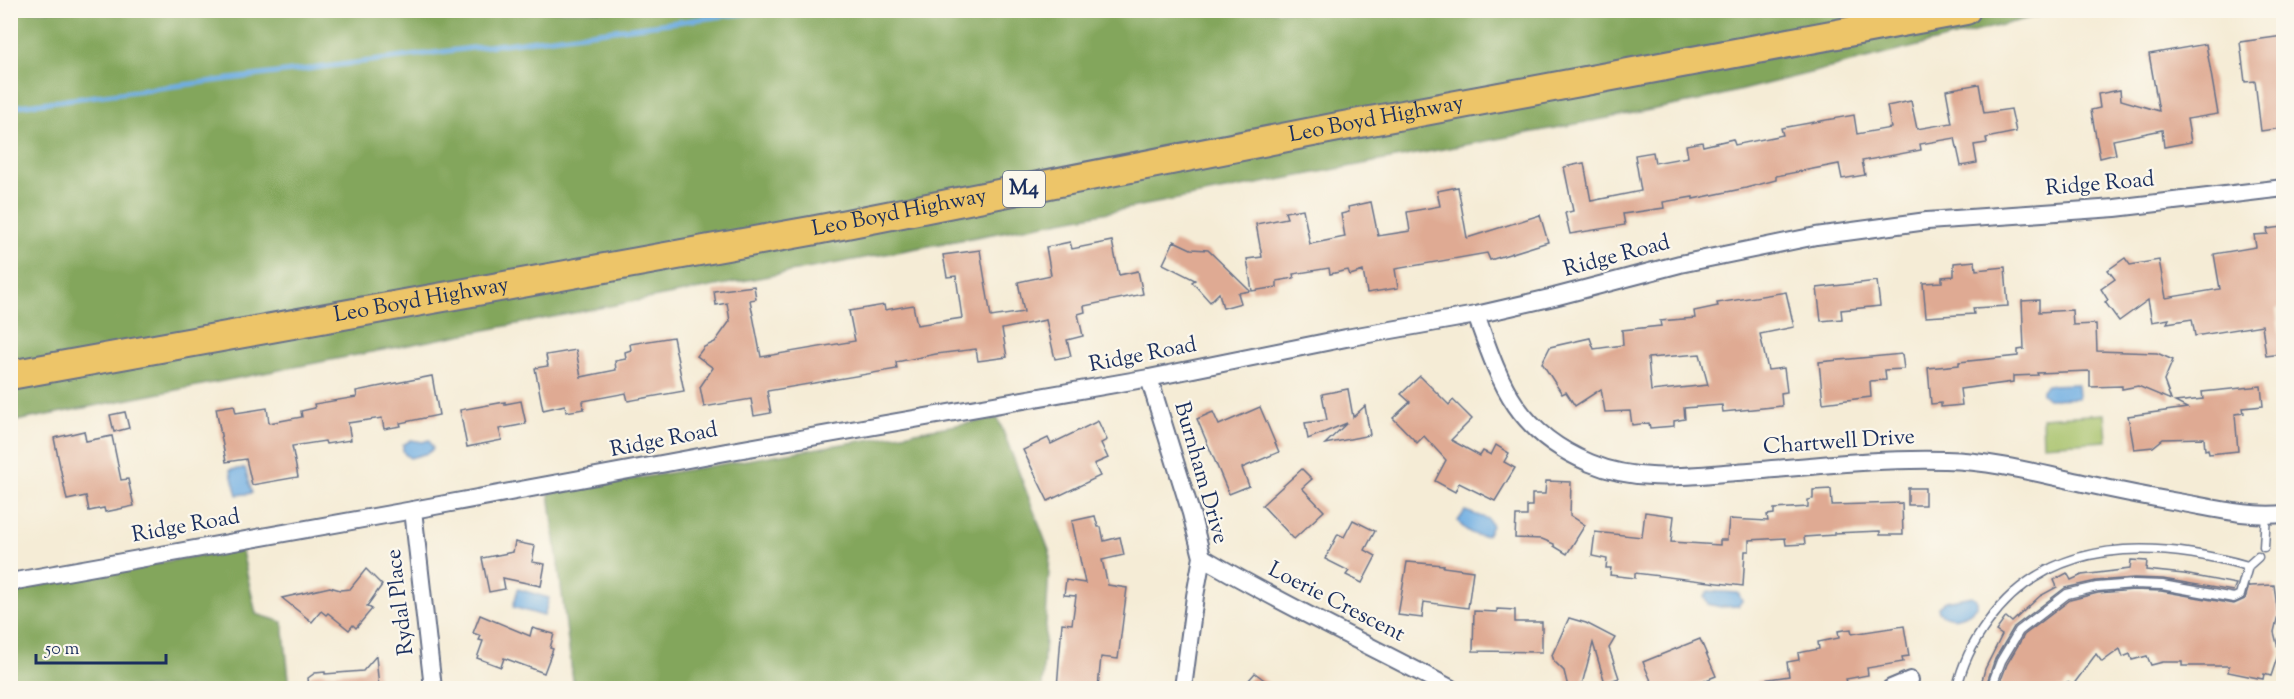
<svg xmlns="http://www.w3.org/2000/svg" width="2294" height="699" font-family="'Sorts Mill Goudy',serif">
<style>
.green{fill:#a4c066;stroke:#607862;stroke-width:1.5}
.forest{fill:#83a65b;stroke:#4f6a5c;stroke-width:1.5}
.water{fill:#6faee2;stroke:#456ea0;stroke-width:1.5}
.lines{fill:none;stroke-linecap:round;stroke-linejoin:round}
.stream{stroke:#6faee2;stroke-width:5}
.building{fill:#dfaa93;fill-rule:evenodd}
.lane-casing{stroke:#677188;stroke-width:11}
.street-casing{stroke:#677188;stroke-width:20}
.highway-casing{stroke:#677188;stroke-width:32}
.lane{stroke:#fff;stroke-width:8}
.street{stroke:#fff;stroke-width:16}
.highway{stroke:#edc569;stroke-width:28}
.labels{text-anchor:middle;dominant-baseline:central;stroke-width:4.5;stroke-linejoin:round;paint-order:stroke}
.shield{fill:#fbf7ec;stroke:#5e6b89;stroke-width:1.5}
.shield-label{font-size:21px;font-weight:bold;fill:#1b2f5e}
.street-label{font-size:22px;fill:#1b2f5e;stroke:#fbf7ec}
</style>
<rect width="100%" height="100%" fill="#fbf7ec"/>
<filter id="ink" filterUnits="userSpaceOnUse"><feTurbulence type="fractalNoise" baseFrequency=".0167" numOctaves="2"/><feDisplacementMap in="SourceGraphic" scale="12" xChannelSelector="R" yChannelSelector="G"/><feConvolveMatrix kernelMatrix="1 2 1 2 8 2 1 2 1" color-interpolation-filters="sRGB"/></filter>
<filter id="wash" filterUnits="userSpaceOnUse"><feTurbulence type="fractalNoise" baseFrequency=".008" numOctaves="4" result="noise"/><feDisplacementMap in="SourceGraphic" scale="24" xChannelSelector="R" yChannelSelector="G"/><feGaussianBlur stdDeviation="1.35" result="paint"/><feColorMatrix in="noise" values="0 0 0 0 0 0 0 0 0 0 0 0 0 0 0 0 0 1.4 0 .05"/><feComposite in="paint" operator="in"/></filter>
<g filter="url(#wash)">
<rect width="100%" height="100%" fill="#f5ecd6"/>
<polygon class="green" points="2105,414 2107,441 2043,445 2042,418"/>
<g class="forest">
<polygon points="11,11 2058,11 1698,101 599,308 11,422"/>
<polygon points="998,418 1050,553 1042,688 574,688 549,493"/>
<polygon points="241,547 256,614 283,622 290,688 11,688 11,591"/>
</g>
<g class="water">
<polygon points="2077,384 2078,398 2048,399 2042,394 2042,390 2047,385"/>
<path d="M411,440L423,442L429,440L433,449L428,453L410,458C404,454 402,452 403,445Z"/>
<polygon points="245,468 252,493 237,495 230,470"/>
<path d="M1465,511L1488,519L1492,526L1487,535C1477,539 1464,530 1458,521Z"/>
<polygon points="518,589 549,598 544,616 513,607"/>
<polygon points="1708,591 1738,593 1742,601 1738,606 1721,607 1708,604 1704,597"/>
<path d="M1972,596L1977,600V605C1968,617 1951,622 1939,612L1938,607L1946,601Z"/>
</g>
<g class="lines">
<polyline class="stream" points="10,107 771,10"/>
</g>
<g id="blocks">
<g class="building">
<polygon points="2283,36 2283,128 2261,131 2255,81 2245,82 2240,42"/>
<polygon points="2206,44 2218,114 2187,119 2191,142 2164,147 2162,130 2113,140 2116,154 2100,158 2091,110 2100,108 2098,94 2120,90 2121,100 2159,111 2149,54"/>
<polygon points="1979,84 1984,113 2011,109 2016,132 1986,138 1987,143 1974,145 1977,163 1961,166 1955,138 1920,144 1921,150 1862,161 1865,175 1842,179 1839,164 1776,176 1776,180 1746,188 1693,199 1693,197 1663,202 1664,208 1623,214 1625,225 1570,234 1565,213 1573,211 1564,167 1584,163 1591,201 1641,191 1635,155 1653,152 1655,163 1688,157 1686,145 1702,142 1703,146 1733,139 1735,145 1783,135 1781,128 1854,115 1857,134 1891,128 1887,106 1911,101 1917,129 1952,123 1946,90"/>
<polygon points="1458,187 1467,238 1540,215 1548,242 1490,260 1487,253 1395,269 1398,288 1367,293 1363,271 1350,275 1348,270 1330,274 1329,268 1293,274 1294,278 1277,281 1277,287 1252,291 1247,259 1262,257 1256,224 1287,218 1285,212 1303,209 1310,244 1345,237 1341,214 1349,212 1348,207 1371,202 1378,236 1410,231 1407,212 1440,206 1437,191"/>
<polygon points="2283,227 2283,308 2276,309 2282,354 2266,356 2262,325 2195,336 2192,319 2167,323 2169,319 2152,322 2148,300 2119,321 2105,302 2108,300 2101,289 2115,279 2108,270 2125,258 2130,265 2159,260 2166,298 2220,289 2214,254 2256,247 2254,235 2268,234 2267,229"/>
<polygon points="1112,241 1119,275 1138,271 1143,294 1084,306 1085,312 1078,314 1083,336 1067,340 1071,356 1055,359 1046,320 1002,329 1007,357 978,361 976,349 936,354 896,362 897,369 767,391 771,413 754,416 751,399 704,407 700,387 713,368 697,356 704,347 715,342 730,321 727,303 716,305 714,291 754,286 756,299 750,300 761,357 855,341 849,311 884,305 885,310 913,305 917,325 962,318 956,276 947,277 943,255 980,250 991,317 1024,312 1018,282 1051,275 1046,247 1070,242 1072,249"/>
<polygon points="1174,241 1191,249 1208,250 1250,291 1238,293 1241,303 1223,308 1219,293 1210,302 1192,282 1195,280 1163,264"/>
<polygon points="1975,261 1976,270 2005,267 2008,306 1973,308 1974,314 1926,317 1923,283 1942,282 1942,277 1954,276 1954,263"/>
<polygon points="1877,281 1880,306 1841,310 1842,319 1821,321 1817,288"/>
<path d="M1786,292L1794,327L1760,334L1768,370L1784,368L1787,392L1781,393L1782,406L1723,412L1722,405L1684,408L1685,419L1674,421V426L1650,428L1649,423L1632,425L1630,411L1605,412L1601,389L1575,406L1566,392L1562,394L1542,363L1550,347L1590,338L1594,349L1623,345L1622,330L1661,326L1660,321L1695,318L1694,311L1718,306L1717,303ZM1700,354L1708,385L1651,391L1648,358Z"/>
<polygon points="2039,300 2039,312 2072,310 2073,325 2096,324 2097,351 2157,353 2173,360 2164,381 2171,400 2138,386 2122,389 2122,386 2090,387 2090,371 2037,373 2038,375 2013,376 2013,382 1960,389 1962,405 1941,407 1941,403 1931,404 1928,368 1959,365 1959,362 2018,356 2018,350 2024,349 2022,301"/>
<polygon points="673,337 684,391 628,401 626,393 583,401 584,409 566,412 565,405 543,410 535,368 548,366 546,355 576,350 581,377 616,370 615,361 626,359 625,352 631,350 630,344"/>
<polygon points="1902,354 1904,369 1885,370 1886,380 1870,381 1871,397 1823,403 1819,362"/>
<polygon points="432,376 439,415 400,423 401,426 384,429 382,418 348,423 351,440 326,444 325,441 292,446 298,477 252,485 246,459 226,462 216,408 234,405 236,413 267,408 269,423 302,417 301,411 315,408 314,404 357,397 356,391"/>
<polygon points="1420,376 1449,405 1453,400 1472,419 1451,440 1480,456 1483,451 1491,455 1496,445 1509,453 1504,462 1515,468 1495,501 1459,483 1455,492 1435,481 1446,460 1424,436 1417,443 1393,418 1410,402 1401,394"/>
<polygon points="2261,386 2263,406 2243,408 2244,413 2235,414 2238,451 2209,454 2208,449 2205,450 2204,438 2163,439 2153,447 2134,449 2128,416 2187,408 2175,402 2203,399 2202,392"/>
<polygon points="1348,389 1353,417 1365,406 1370,435 1325,444 1347,423 1308,439 1305,423 1327,420 1322,394"/>
<polygon points="521,401 526,424 499,429 502,440 467,447 460,410 505,402 505,404"/>
<polygon points="1260,407 1279,452 1242,468 1249,486 1229,494 1197,419 1213,412 1219,425"/>
<polygon points="125,412 129,428 114,432 110,415"/>
<polygon points="1098,421 1107,440 1101,443 1108,458 1094,464 1100,476 1048,501 1023,450 1048,438 1051,444"/>
<polygon points="84,431 86,441 112,436 121,480 128,479 134,506 105,512 104,508 89,511 86,496 67,500 54,438"/>
<polygon points="1302,469 1312,479 1302,488 1324,511 1294,539 1262,505"/>
<polygon points="1546,481 1571,482 1570,515 1585,525 1567,554 1554,546 1554,544 1542,539 1515,538 1516,516 1527,516 1527,506 1532,506 1532,494 1545,494"/>
<rect x="1908" y="488" width="17" height="17"/>
<polygon points="1831,489 1832,505 1902,503 1903,535 1880,535 1880,531 1834,533 1834,535 1804,537 1805,544 1786,545 1785,538 1749,540 1749,551 1745,551 1743,586 1635,573 1635,578 1610,575 1611,568 1606,568 1607,559 1592,556 1595,532 1642,537 1645,512 1674,516 1671,542 1720,545 1720,540 1727,540 1729,519 1768,521 1767,515 1774,514 1774,509 1808,507 1808,500 1813,499 1813,490"/>
<polygon points="1095,516 1098,527 1101,527 1104,541 1120,537 1124,555 1102,560 1108,585 1127,588 1118,659 1101,657 1098,688 1057,688 1062,623 1072,624 1076,596 1064,595 1066,580 1085,583 1072,521"/>
<polygon points="1353,520 1375,531 1365,550 1376,556 1362,583 1346,575 1349,571 1325,559 1338,534 1344,537"/>
<polygon points="515,542 535,546 532,562 545,564 541,586 503,578 505,589 489,592 482,558 513,552"/>
<polygon points="2131,560 2147,561 2146,570 2184,574 2236,584 2233,591 2163,579 2134,578 2096,581 2065,588 2014,627 1995,659 1985,688 1980,688 1985,669 2002,635 1996,631 2006,617 2012,622 2040,596 2057,587 2054,580 2067,573 2071,580 2082,575 2130,569"/>
<polygon points="1407,562 1444,565 1443,567 1473,571 1468,608 1424,602 1422,618 1398,615"/>
<polygon points="366,569 382,585 367,606 372,609 356,628 353,625 349,630 328,613 326,615 321,611 312,622 282,598 330,587 340,590 350,589"/>
<polygon points="2274,585 2278,615 2274,632 2279,652 2271,676 2264,674 2263,679 2228,672 2229,666 2182,666 2182,662 2163,662 2151,665 2147,656 2132,660 2130,654 2123,657 2120,649 2102,662 2096,654 2073,685 2067,682 2063,688 1998,688 2007,664 2024,635 2070,600 2098,593 2134,590 2161,591 2234,604 2245,599 2249,586"/>
<polygon points="1497,609 1515,610 1515,622 1542,622 1542,652 1473,651 1474,611 1497,612"/>
<polygon points="480,615 530,636 532,628 554,634 550,648 553,649 544,673 504,658 501,667 477,658 483,641 479,640 481,636 473,633"/>
<polygon points="1569,618 1586,623 1615,638 1609,648 1619,678 1605,683 1593,643 1581,688 1568,687 1564,671 1554,661 1552,655"/>
<polygon points="1904,626 1909,656 1902,657 1903,662 1867,668 1868,675 1846,679 1848,686 1835,688 1758,688 1757,681 1789,676 1787,662 1799,660 1798,653 1819,649 1818,642 1839,638 1838,631 1851,629 1852,634"/>
<polygon points="1700,639 1716,676 1686,688 1654,688 1643,662"/>
<polygon points="376,656 379,688 309,688 308,678 315,673 325,672 325,674 363,671"/>
<polygon points="1255,673 1275,688 1242,688"/>
</g>
</g>
</g>
<g filter="url(#ink)">
<use href="#blocks" fill-opacity="0" stroke="#677188" stroke-width="1.5"/>
<g class="lines">
<defs>
<g id="lane">
<polyline points="2264,547 2266,515"/>
<path d="M1957,688C1962,665 1974,641 1988,622C2050,536 2155,540 2248,566"/>
<polyline points="1991,688 2001,661 2019,631 2067,594 2097,587 2134,584 2162,585 2234,598 2240,595 2248,566 2258,557"/>
</g>
<g id="street">
<path d="M1476,315C1501,385 1516,432 1590,463C1637,483 1687,476 1737,472C1806,467 1876,458 1945,460C1992,461 2037,473 2083,483C2118,491 2154,498 2189,504C2221,510 2252,517 2284,514"/>
<polyline points="1149,378 1191,513 1202,557 1195,596 1183,688"/>
<polyline points="413,510 433,688"/>
<path d="M1202,557C1283,605 1368,644 1450,688"/>
<polyline points="10,582 413,510 726,452 1149,378 1346,338 1476,315 1554,297 1680,264 1816,236 1927,221 2115,208 2284,188"/>
<polyline points="1891,688 1910,680"/>
</g>
<g id="highway">
<path id="s1" d="M10,375L816,230L1333,128L1966,10"/>
</g>
</defs>
<use href="#lane" class="lane-casing"/>
<use href="#street" class="street-casing"/>
<use href="#highway" class="highway-casing"/>
<use href="#lane" class="lane"/>
<use href="#street" class="street"/>
<use href="#highway" class="highway"/>
</g>
</g>
<g class="labels">
<rect class="shield" x="1003" y="171" width="42" height="36" rx="4.5"/>
<g class="shield-label">
<text x="1024" y="189">M4</text>
</g>
<g class="street-label">
<text stroke="none"><textPath href="#s1" startOffset="1390">Leo Boyd Highway</textPath></text>
<text transform="translate(2100 185) rotate(-5)">Ridge Road</text>
<text stroke="none"><textPath href="#s1" startOffset="904">Leo Boyd Highway</textPath></text>
<text transform="translate(1617 257) rotate(-15)">Ridge Road</text>
<text stroke="none"><textPath href="#s1" startOffset="418">Leo Boyd Highway</textPath></text>
<text transform="translate(1143 356) rotate(-11)">Ridge Road</text>
<text transform="translate(664 441) rotate(-11)">Ridge Road</text>
<text transform="translate(1839 443) rotate(-4)">Chartwell Drive</text>
<text transform="translate(1200 473) rotate(74)">Burnham Drive</text>
<text transform="translate(186 527) rotate(-10)">Ridge Road</text>
<text transform="translate(401 602) rotate(-97)">Rydal Place</text>
<text transform="translate(1336 603) rotate(27)">Loerie Crescent</text>
</g>
</g>
<rect width="2294" height="699" fill="none" stroke="#fbf7ec" stroke-width="36"/>
<path d="M36 654v9h130v-9" fill="none" stroke="#1b2f5e" stroke-width="3"/>
<text x="45" y="654" font-size="18" fill="#1b2f5e" stroke="#fbf7ec" stroke-width="4.5" paint-order="stroke">50 m</text>
</svg>
